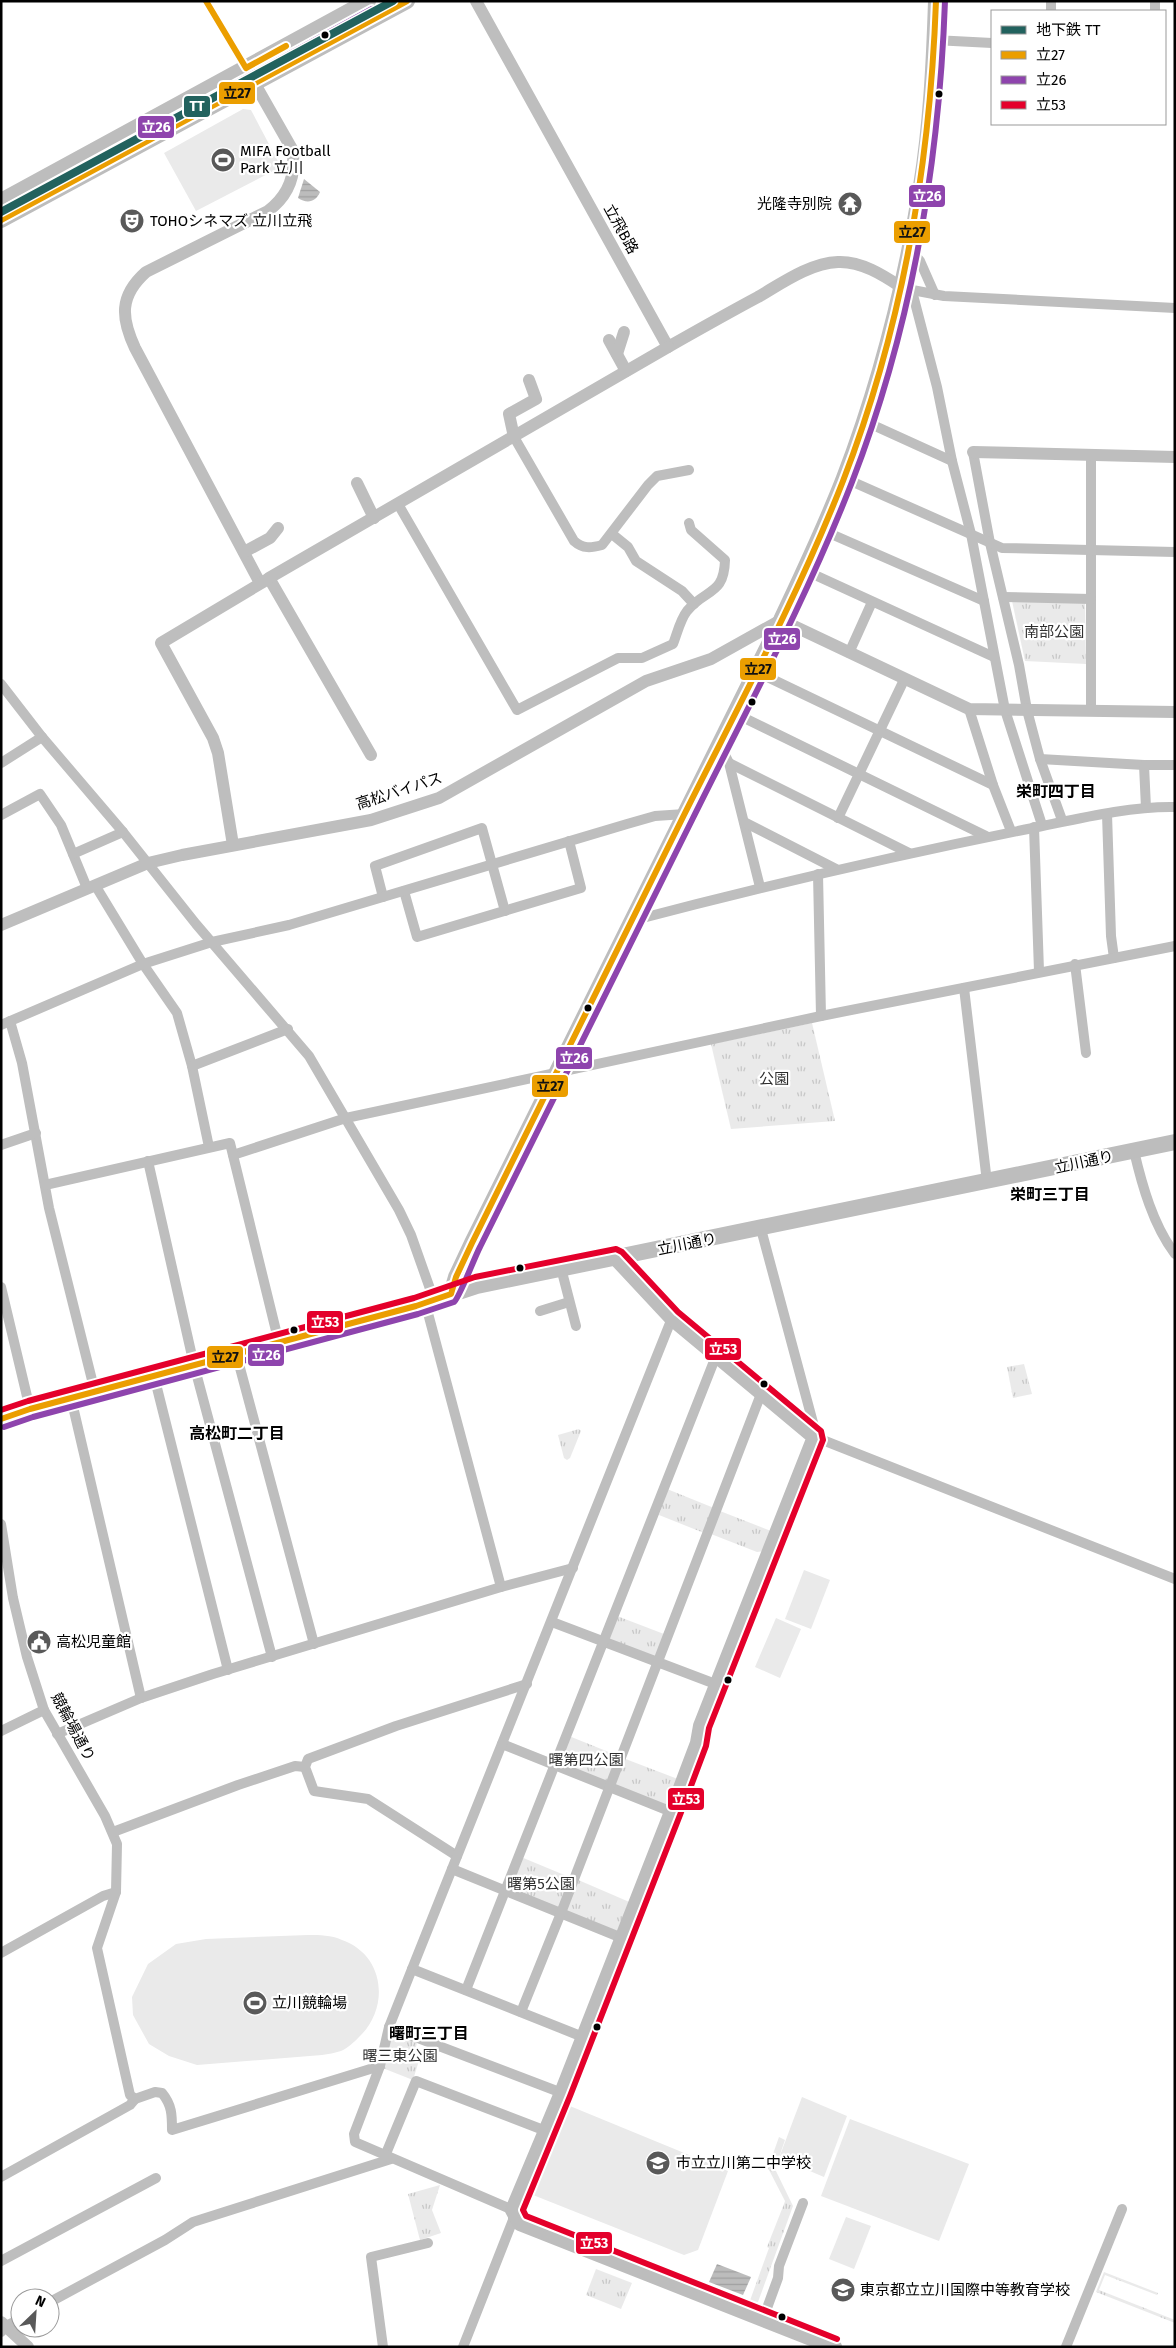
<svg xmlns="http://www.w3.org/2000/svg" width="1176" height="2348" font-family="'Fira Sans','Noto Sans JP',sans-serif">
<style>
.grass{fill:url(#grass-tufts)}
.pitch{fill:#eaeaea}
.water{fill:url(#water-rules)}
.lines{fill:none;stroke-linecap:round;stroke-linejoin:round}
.minor{stroke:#bebebe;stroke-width:10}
.tertiary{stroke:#bebebe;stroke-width:12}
.primary{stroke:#bdbdbd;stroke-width:16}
.bus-1-casing{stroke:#fff;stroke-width:10}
.bus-2-casing{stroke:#fff;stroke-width:10}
.bus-3-casing{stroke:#fff;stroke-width:10}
.bus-1{stroke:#eb9e00;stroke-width:6}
.bus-2{stroke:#8e44ad;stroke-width:6}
.bus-3{stroke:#e4002b;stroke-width:6}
.metro-1-casing{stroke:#fff;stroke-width:11}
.metro-1{stroke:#22625e;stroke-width:8}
.bus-dot{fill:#000;stroke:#fff;stroke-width:2}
.labels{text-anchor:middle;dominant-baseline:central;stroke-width:4.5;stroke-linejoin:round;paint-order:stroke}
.poi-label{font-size:15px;fill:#000;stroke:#fff;text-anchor:start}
.street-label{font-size:15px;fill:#000;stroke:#fff}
.park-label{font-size:15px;fill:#2f2f2f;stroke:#fff}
.neighbourhood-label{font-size:16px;font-weight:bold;fill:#000;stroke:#fff}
.line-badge{stroke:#fff;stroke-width:2}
.badge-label{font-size:14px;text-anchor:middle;font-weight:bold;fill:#fff}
.pale-badge-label{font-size:14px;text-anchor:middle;font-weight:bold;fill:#111}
</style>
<defs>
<pattern id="grass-tufts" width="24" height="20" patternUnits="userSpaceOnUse" patternTransform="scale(1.25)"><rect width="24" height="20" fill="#eaeaea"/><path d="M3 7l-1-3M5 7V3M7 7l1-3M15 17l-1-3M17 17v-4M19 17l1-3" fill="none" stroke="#c7c7c7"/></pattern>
<pattern id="water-rules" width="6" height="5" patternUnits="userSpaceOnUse" patternTransform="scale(1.25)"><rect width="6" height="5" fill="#bcbcbc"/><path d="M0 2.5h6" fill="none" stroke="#a0a0a0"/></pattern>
</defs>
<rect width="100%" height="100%" fill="#fff"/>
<g class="grass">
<polygon points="1012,601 1085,602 1086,664 1025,661"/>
<polygon points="812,1023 835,1121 731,1129 711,1044"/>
<polygon points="1024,1364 1032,1394 1013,1398 1007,1367"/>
<polygon points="579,1429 581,1431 570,1458 567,1460 564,1458 558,1435"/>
<polygon points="667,1489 714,1508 704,1533 659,1515"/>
<polygon points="720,1511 771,1531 764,1551 757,1552 711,1534"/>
<polygon points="617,1616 664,1634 654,1659 607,1641"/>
<polygon points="569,1736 621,1757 610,1786 557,1766"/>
<polygon points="623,1758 683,1781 671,1811 612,1787"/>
<polygon points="521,1857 574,1879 561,1911 508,1890"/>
<polygon points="576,1879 634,1904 621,1936 563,1912"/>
<polygon points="390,2028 418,2039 415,2051 421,2054 413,2080 380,2067"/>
<polygon points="779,2137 785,2140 775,2169 793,2206 758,2302 748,2306 769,2248 767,2247 784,2204 785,2201 768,2168"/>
<polygon points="440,2185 432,2210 441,2233 420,2240 408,2194"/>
<polygon points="596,2269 632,2283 621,2309 586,2295"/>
<polygon points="1104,2272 1158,2293 1157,2295 1105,2275 1099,2290 1175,2320 1175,2323 1096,2292"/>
</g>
<g class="pitch">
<polygon points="243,109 251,110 281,167 196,211 164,153"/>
<polygon points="804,1570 830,1580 811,1629 785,1619"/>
<polygon points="776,1618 801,1629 780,1678 755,1667"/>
<path d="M308,1935C320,1935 331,1935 342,1940C385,1955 390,2008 359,2037C354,2042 348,2048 341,2051C335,2053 328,2054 322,2055L197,2065L169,2056L149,2044L133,2015L132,1997L148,1964L176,1944L206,1939Z"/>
<polygon points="802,2097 847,2116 824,2177 779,2158"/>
<polygon points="565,2104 728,2171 698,2250 684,2255 528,2193"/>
<polygon points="850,2119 969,2164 939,2241 821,2196"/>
<polygon points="846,2217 871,2226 854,2269 829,2259"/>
</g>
<g class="water">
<path d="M304,179L320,192C316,202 307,204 298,198Z"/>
<polygon points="717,2264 751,2277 743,2295 709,2282"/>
</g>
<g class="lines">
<g class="minor">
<polyline points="1051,1 1051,11"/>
<polyline points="1155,1 1155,11"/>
<polyline points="934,40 992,43"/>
<polyline points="909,248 920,261 935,295"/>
<polyline points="907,289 944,296 1175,308"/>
<polyline points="912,291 937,387 952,461 971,534 1005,710 1042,825"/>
<polyline points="864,421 952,461"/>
<path d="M514,437L574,541C583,549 591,548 602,545L648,485L657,476L689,470"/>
<polyline points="973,452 990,543 1019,665 1027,710 1040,759 1062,820"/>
<polyline points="1091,455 1091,711"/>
<polyline points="844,478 1002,548 1175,552"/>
<path d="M398,504L517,710L618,658H642L673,644C677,634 680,620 687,611C706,588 724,596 725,560L691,530L689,523"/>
<polyline points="822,530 984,601"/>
<polyline points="612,534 628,547 636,561 682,591 694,604"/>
<polyline points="804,570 994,657"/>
<polyline points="1003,597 1091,599"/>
<polyline points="849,653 872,602"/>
<polyline points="755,671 993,785"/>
<polyline points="1,684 42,737 123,832 196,924 309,1056 399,1210 411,1235 434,1300"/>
<polyline points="969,709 993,785 1011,831"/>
<polyline points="734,713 986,836"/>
<polyline points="719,743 729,763 760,887"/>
<polyline points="1040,759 1144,765 1175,765"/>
<polyline points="1,763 42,737"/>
<polyline points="729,763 909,853"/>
<polyline points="1144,765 1146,808"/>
<polyline points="1107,814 1111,936 1114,958"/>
<polyline points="1,815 40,794 61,825 87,888"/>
<polyline points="838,818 904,680"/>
<polyline points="744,822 836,869"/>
<polyline points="1034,827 1039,971"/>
<polyline points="73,854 123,832"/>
<polyline points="818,874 821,1016"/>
<polyline points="95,885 143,964 177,1013 192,1066 209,1147"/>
<polyline points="404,891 417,937 581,888 569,841"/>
<polyline points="383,897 375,866 482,828 505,911"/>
<path d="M631,921C764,886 898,855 1033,828C1077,819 1130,806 1175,807"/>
<polyline points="1075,964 1086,1053"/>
<polyline points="964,988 987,1182"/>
<polyline points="10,1021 22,1063 49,1208 95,1392"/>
<polyline points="1,1025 143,964 212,942 289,925 627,824 655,816 685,814"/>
<polyline points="192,1066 288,1029"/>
<polyline points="1,1145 36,1133"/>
<path d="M1134,1151C1142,1185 1153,1225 1175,1254"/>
<polyline points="233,1155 346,1118 821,1016 1175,946"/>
<polyline points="148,1161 194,1365 272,1657"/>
<polyline points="45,1185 230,1143 279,1343"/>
<polyline points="761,1229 815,1430 815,1437 1175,1579"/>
<polyline points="561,1268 576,1326"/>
<polyline points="1,1287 30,1409"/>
<polyline points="425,1302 501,1587"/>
<polyline points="540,1311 569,1302"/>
<polyline points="236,1353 314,1644"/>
<polyline points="154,1376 228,1670"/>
<polyline points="71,1398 141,1698"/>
<path d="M1,1524L13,1598L27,1657L44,1710L105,1816L117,1844L116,1892L97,1948L130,2095L135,2099L155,2092L162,2093C172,2105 172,2115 172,2130L380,2066"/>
<polyline points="552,1622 718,1685"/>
<polyline points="1,1731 44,1710"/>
<polyline points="57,1734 141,1698 213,1674 501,1587 573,1568"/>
<polyline points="502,1744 672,1812"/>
<polyline points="113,1832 238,1785 295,1766 305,1767"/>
<polyline points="457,1856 368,1799 314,1791 305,1767 308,1759 396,1726 527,1684"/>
<polyline points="452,1869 622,1938"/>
<polyline points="1,1953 103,1896 116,1892"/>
<polyline points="412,1969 583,2037"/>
<polyline points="466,1990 716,1356"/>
<polyline points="521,2012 561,1913 761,1394"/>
<polyline points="389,2027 562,2093"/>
<polyline points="385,2156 416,2081 546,2131"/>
<polyline points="1,2177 130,2105 135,2099"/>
<polyline points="1,2261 156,2178"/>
<polyline points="50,2302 165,2240 193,2222 391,2159"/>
<polyline points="763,2319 778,2278 779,2266 803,2203"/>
<polyline points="1,2332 6,2326 20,2319"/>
<polyline points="383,2347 371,2257 428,2243"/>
<polyline points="463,2347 513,2220 513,2210 355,2142 354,2134 380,2066 389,2027 412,1969 672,1318"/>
<polyline points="1066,2347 1122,2209"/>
</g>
<g class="tertiary">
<path d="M476,1L668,347C698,330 728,313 758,297C782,283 810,263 838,262C861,261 883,275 901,287"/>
<path d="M251,77L292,149C297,175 289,195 268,211L146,272C119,296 121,318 135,348L260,583"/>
<polyline points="609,340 626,371"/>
<polyline points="617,354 624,332"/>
<polyline points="514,437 509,414 536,399 529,380"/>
<polyline points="973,452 1175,457"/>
<polyline points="357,483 374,518"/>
<polyline points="244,552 270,538 278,528"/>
<polyline points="371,755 269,578 668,347"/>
<polyline points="233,845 218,753 213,738 161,643 268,579"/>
<polyline points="1,925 148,863 182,855 371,820 439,798 646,681 711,659 781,620 969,709 1175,712"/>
<polyline points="1,2322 28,2347"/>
</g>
<g class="primary">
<polyline points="1,201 368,1"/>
<polyline points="1,220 407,1"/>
<polyline points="616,1258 672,1318 815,1437 701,1726 698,1743 672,1812 562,2093 513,2210 520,2223 834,2347"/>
<path d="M451,1294L456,1277L472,1243L781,620C803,573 825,527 844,478C880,384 905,285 921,186C931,125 934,63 936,1"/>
<polyline points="1,1419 30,1409 416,1306 477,1286 1175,1142"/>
</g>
<defs>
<g id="bus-1">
<polyline points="206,1 246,68 286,46"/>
<polyline points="1,220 407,1"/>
<path d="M1,1419L30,1409L416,1306L451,1294L456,1277L472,1243C543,1100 613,958 684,815C739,705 798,596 843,481C903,326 930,166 936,1"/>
</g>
<g id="bus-2">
<polyline points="5,209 372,9"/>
<path d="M4,1427L33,1417L418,1314L454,1302C459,1299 475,1256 480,1247C551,1104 622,961 693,818C748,707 807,598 852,482C912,327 939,167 945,1"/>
</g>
<polyline id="bus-3" points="1,1410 28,1401 414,1298 475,1277 616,1249 622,1252 678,1312 821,1431 823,1440 709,1728 706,1746 680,1815 570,2096 523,2210 526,2216 837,2339"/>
</defs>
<use href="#bus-1" class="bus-1-casing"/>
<use href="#bus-2" class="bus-2-casing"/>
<use href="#bus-3" class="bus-3-casing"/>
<use href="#bus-1" class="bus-1"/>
<use href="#bus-2" class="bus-2"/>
<use href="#bus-3" class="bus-3"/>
<defs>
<polyline id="metro-1" points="1,212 393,1"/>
</defs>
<use href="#metro-1" class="metro-1-casing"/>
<use href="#metro-1" class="metro-1"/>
</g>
<defs>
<symbol id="stadium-disc" viewBox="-11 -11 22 22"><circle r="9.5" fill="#595959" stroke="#fff"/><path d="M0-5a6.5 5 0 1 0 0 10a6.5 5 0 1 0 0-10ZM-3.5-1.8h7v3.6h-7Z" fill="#fff"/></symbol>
<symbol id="temple-disc" viewBox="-11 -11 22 22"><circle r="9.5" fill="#595959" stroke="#fff"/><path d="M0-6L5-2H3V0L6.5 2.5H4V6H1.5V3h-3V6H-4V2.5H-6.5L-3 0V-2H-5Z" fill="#fff"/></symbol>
<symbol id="theatre-disc" viewBox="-11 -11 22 22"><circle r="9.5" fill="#595959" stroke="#fff"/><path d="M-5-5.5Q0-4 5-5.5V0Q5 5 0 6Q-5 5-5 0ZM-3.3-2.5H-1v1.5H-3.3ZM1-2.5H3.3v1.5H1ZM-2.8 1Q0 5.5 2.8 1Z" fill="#fff"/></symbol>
<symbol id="civic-disc" viewBox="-11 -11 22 22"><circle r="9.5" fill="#595959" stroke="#fff"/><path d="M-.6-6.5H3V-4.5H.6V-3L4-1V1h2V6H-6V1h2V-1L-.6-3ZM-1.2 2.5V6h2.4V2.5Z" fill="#fff"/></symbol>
<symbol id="school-disc" viewBox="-11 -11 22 22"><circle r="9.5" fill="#595959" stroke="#fff"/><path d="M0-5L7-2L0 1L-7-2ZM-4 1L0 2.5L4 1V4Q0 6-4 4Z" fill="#fff"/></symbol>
</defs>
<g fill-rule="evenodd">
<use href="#stadium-disc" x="209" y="146" width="28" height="28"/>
<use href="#temple-disc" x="836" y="190" width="28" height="28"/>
<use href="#theatre-disc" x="118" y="207" width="28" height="28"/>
<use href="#civic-disc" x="25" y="1628" width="28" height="28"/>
<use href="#stadium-disc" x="241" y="1989" width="28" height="28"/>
<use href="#school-disc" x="644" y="2149" width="28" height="28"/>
<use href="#school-disc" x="829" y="2276" width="28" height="28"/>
</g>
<g class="bus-dot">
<circle cx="325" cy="35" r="4.5"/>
<circle cx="939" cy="94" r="4.5"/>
<circle cx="752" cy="702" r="4.5"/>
<circle cx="588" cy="1008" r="4.5"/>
<circle cx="520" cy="1268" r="4.5"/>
<circle cx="294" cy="1330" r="4.5"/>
<circle cx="764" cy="1384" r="4.5"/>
<circle cx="728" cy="1680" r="4.5"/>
<circle cx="597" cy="2027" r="4.5"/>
<circle cx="782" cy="2317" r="4.5"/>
</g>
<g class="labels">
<g class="poi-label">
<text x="240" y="151">MIFA Football<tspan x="240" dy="17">Park 立川</tspan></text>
<text x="832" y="204" text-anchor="end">光隆寺別院</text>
<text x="150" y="221">TOHOシネマズ 立川立飛</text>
<text x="56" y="1642">高松児童館</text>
<text x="272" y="2003">立川競輪場</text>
<text x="676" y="2163">市立立川第二中学校</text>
<text x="860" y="2290">東京都立立川国際中等教育学校</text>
</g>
<g class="street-label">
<text transform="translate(621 229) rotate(61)">立飛B路</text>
<text transform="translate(399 791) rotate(-18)">高松バイパス</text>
<text transform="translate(1084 1162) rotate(-12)">立川通り</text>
<text transform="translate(687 1244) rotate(-11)">立川通り</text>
<text transform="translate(73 1727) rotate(62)">競輪場通り</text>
</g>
<g class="park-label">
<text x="1054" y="632">南部公園</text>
<text x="774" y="1079">公園</text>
<text x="586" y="1760">曙第四公園</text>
<text x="541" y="1884">曙第5公園</text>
<text x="400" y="2056">曙三東公園</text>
</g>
<g class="neighbourhood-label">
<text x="1056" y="791">栄町四丁目</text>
<text x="1050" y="1194">栄町三丁目</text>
<text x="237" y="1433">高松町二丁目</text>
<text x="429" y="2033">曙町三丁目</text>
</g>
</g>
<g class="line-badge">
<rect x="218" y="81" width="38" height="24" rx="5" fill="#eb9e00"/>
<rect x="183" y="95" width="28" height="23" rx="5" fill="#22625e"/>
<rect x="137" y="115" width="38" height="24" rx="5" fill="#8e44ad"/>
<rect x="908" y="184" width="38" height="24" rx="5" fill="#8e44ad"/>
<rect x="893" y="220" width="38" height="24" rx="5" fill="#eb9e00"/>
<rect x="763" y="627" width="38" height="24" rx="5" fill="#8e44ad"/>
<rect x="739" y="657" width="38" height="24" rx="5" fill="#eb9e00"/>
<rect x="555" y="1046" width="38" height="24" rx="5" fill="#8e44ad"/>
<rect x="531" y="1074" width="38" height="24" rx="5" fill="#eb9e00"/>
<rect x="306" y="1310" width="38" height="24" rx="5" fill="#e4002b"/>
<rect x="704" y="1337" width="38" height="24" rx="5" fill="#e4002b"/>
<rect x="247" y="1343" width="38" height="24" rx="5" fill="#8e44ad"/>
<rect x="206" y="1345" width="38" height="24" rx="5" fill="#eb9e00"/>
<rect x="667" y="1787" width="38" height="24" rx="5" fill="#e4002b"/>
<rect x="575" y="2231" width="38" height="24" rx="5" fill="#e4002b"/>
</g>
<g class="badge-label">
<text x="197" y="111">TT</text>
<text x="156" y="132">立26</text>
<text x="927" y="201">立26</text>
<text x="782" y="644">立26</text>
<text x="574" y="1063">立26</text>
<text x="325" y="1327">立53</text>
<text x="723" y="1354">立53</text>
<text x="266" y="1360">立26</text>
<text x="686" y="1804">立53</text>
<text x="594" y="2248">立53</text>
</g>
<g class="pale-badge-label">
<text x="237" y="98">立27</text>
<text x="912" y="237">立27</text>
<text x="758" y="674">立27</text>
<text x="550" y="1091">立27</text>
<text x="225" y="1362">立27</text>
</g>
<rect width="1176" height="2348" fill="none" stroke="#000000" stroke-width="5"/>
<rect x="991" y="10" width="175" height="115" fill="#ffffff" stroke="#999999"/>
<rect x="1001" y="26" width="25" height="8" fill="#22625e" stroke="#999999"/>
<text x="1036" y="35" font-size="15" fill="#000000">地下鉄 TT</text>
<rect x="1001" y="51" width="25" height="8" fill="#eb9e00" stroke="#999999"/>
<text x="1036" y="60" font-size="15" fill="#000000">立27</text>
<rect x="1001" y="76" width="25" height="8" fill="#8e44ad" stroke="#999999"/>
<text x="1036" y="85" font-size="15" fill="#000000">立26</text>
<rect x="1001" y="101" width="25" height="8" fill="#e4002b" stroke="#999999"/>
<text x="1036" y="110" font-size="15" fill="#000000">立53</text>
<g transform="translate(35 2313) rotate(25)"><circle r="24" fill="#ffffff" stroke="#999999"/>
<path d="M0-4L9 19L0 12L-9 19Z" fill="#595959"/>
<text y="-8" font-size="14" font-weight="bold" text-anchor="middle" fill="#000000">N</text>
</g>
</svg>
